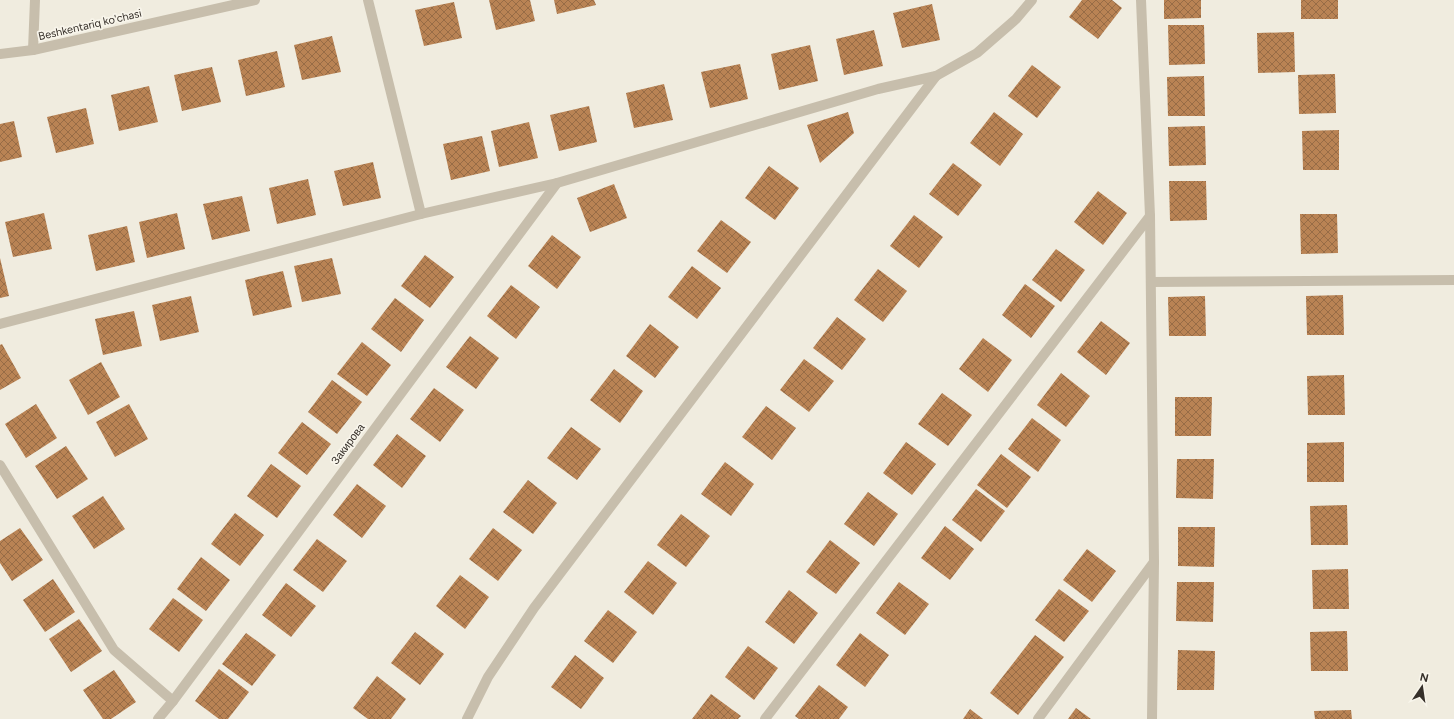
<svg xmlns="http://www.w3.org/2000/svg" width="1454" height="719" font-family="Figtree,sans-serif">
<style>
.building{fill:url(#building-cross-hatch)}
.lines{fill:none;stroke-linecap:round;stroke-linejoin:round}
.street{stroke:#c7beac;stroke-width:10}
.labels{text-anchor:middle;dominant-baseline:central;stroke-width:3.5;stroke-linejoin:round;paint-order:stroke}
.street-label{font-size:11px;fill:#36302a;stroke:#f8f5eb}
</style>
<defs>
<pattern id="building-cross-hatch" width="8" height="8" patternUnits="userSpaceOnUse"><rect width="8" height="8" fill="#b98354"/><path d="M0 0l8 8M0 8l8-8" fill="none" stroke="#976c46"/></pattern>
</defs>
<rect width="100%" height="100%" fill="#f0ecdf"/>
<g class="building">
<polygon points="489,0 530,0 535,21 496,30"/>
<polygon points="554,0 594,0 596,5 557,14"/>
<polygon points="1082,0 1112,0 1122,8 1098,39 1069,17"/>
<polygon points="1164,0 1201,0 1201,18 1164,19"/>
<rect x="1301" y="0" width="37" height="19"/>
<polygon points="454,2 462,38 424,46 415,10"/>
<polygon points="932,4 940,40 902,48 893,13"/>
<polygon points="1168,25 1204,25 1205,64 1169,65"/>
<polygon points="874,30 883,66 844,75 836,39"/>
<polygon points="1294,32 1295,72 1258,73 1257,33"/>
<polygon points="332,36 341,72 302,80 294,45"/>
<polygon points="810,45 818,81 779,90 771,54"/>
<polygon points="277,51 285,87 246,96 238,60"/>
<polygon points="740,64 748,99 710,108 701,72"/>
<polygon points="1032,65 1061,87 1037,118 1008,96"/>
<polygon points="212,67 221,102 182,111 174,75"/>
<polygon points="1335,74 1336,113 1299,114 1298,75"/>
<polygon points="1204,76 1205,116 1168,116 1167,77"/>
<polygon points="664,84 673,120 634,128 626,93"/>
<polygon points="149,86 158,122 119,131 111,95"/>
<polygon points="589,106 597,142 559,151 550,115"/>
<polygon points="86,108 94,144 56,153 47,117"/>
<polygon points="848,112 854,133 820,163 807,125"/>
<polygon points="994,112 1023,134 1000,166 970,143"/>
<polygon points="14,121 22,157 0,162 0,124"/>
<polygon points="529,122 538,158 499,167 491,131"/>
<polygon points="1205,126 1206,165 1169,166 1168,127"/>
<polygon points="1339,130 1339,170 1303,170 1302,131"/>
<polygon points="482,136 490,171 451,180 443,144"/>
<polygon points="373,162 381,198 343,206 334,171"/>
<polygon points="953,163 982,185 958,216 929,194"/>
<polygon points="769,166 799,188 775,220 745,198"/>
<polygon points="308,179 316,215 277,224 269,188"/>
<polygon points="1169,181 1206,181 1207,220 1170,221"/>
<polygon points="614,184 627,218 590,232 577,198"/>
<polygon points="1098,191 1127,213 1103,245 1074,222"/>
<polygon points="242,196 250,231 212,240 203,204"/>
<polygon points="44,213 52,249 13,257 5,222"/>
<polygon points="177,213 185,249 147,258 139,222"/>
<polygon points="1300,214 1337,214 1338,253 1301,254"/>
<polygon points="914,215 943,237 919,268 890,246"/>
<polygon points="721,220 751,242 727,273 697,251"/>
<polygon points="127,226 135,262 96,271 88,235"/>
<polygon points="552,235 581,257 557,289 528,266"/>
<polygon points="1056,249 1085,270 1061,302 1032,280"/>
<polygon points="425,255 454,277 430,308 401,286"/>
<polygon points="0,258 9,296 0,298"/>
<polygon points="332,258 341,294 302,302 294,266"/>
<polygon points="692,266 721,288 697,319 668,297"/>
<polygon points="878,269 907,291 883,322 854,300"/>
<polygon points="283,271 292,307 253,316 245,280"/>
<polygon points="1025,284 1055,306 1031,338 1002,315"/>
<polygon points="511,285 540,307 516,339 487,316"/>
<polygon points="1343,295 1344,335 1307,335 1306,296"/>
<polygon points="191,296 199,332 160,341 152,305"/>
<polygon points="1205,296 1206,336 1169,336 1168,297"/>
<polygon points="395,298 424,320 401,352 371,329"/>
<polygon points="134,311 142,346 103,355 95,319"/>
<polygon points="837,317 866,339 842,370 813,348"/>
<polygon points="1101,321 1130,343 1106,375 1077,352"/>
<polygon points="650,324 679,347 655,378 626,356"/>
<polygon points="470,336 499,358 476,389 446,367"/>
<polygon points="983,338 1012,360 988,392 959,369"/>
<polygon points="362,342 391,365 367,396 337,374"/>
<polygon points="2,344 21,378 0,390 0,345"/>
<polygon points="804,359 834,381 809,412 780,390"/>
<polygon points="101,362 120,397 88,415 69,380"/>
<polygon points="614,369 643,391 620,423 590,400"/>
<polygon points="1061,373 1090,396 1066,427 1037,405"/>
<polygon points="1344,375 1345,415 1308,415 1307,376"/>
<polygon points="332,380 362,402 337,434 308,412"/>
<polygon points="434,388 464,410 440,442 410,419"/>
<polygon points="942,393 972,415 948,446 918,424"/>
<polygon points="1175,397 1212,397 1211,436 1175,436"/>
<polygon points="36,404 57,438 26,458 5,424"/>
<polygon points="129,404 148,439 115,457 96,422"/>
<polygon points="766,406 796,428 772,460 742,437"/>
<polygon points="1032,418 1061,440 1038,472 1008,449"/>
<polygon points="302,422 331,444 307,475 278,453"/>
<polygon points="571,427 601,449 577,480 547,458"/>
<polygon points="397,434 426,456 402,488 373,465"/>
<polygon points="906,442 936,464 912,495 883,473"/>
<polygon points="1344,442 1344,482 1307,482 1307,443"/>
<polygon points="66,446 88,479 57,499 35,466"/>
<polygon points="1001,454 1031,477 1007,508 977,485"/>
<polygon points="1177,459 1214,459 1213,499 1176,498"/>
<polygon points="725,462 754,484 731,516 701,494"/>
<polygon points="271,464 301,486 277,518 247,496"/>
<polygon points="528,480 557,503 533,534 503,512"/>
<polygon points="357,484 386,506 362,538 333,515"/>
<polygon points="976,489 1005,511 981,542 952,520"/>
<polygon points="868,492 898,514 874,546 844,524"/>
<polygon points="103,496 125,529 94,549 72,516"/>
<polygon points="1347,505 1348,545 1311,545 1310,506"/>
<polygon points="235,513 264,535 240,566 211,544"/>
<polygon points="681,514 710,536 686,567 657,545"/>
<polygon points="945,526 974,549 950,580 921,558"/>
<polygon points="1178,527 1215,527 1214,567 1178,566"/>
<polygon points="20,528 43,560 12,581 0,563 0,541"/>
<polygon points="493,528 522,550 498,581 469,559"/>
<polygon points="317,539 347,561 323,592 293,570"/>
<polygon points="830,540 860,563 836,594 806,572"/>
<polygon points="1087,549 1116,571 1092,602 1063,580"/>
<polygon points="201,557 230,580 206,611 177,589"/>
<polygon points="648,561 677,583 653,615 624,592"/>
<polygon points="1348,569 1349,609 1313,609 1312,570"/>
<polygon points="460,575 489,597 465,629 436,606"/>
<polygon points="53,579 75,612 45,632 23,600"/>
<polygon points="899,582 929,604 905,635 876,613"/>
<polygon points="1177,582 1214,582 1213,622 1176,621"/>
<polygon points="286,583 316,606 291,637 262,615"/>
<polygon points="1059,589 1089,611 1064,642 1035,620"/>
<polygon points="789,590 818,613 794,644 765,622"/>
<polygon points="173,598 203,620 179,652 149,629"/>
<polygon points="608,610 637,632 613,663 584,641"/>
<polygon points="79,619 102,651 71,672 49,639"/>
<polygon points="1347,631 1348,671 1311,671 1310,632"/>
<polygon points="415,632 444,654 420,685 391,663"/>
<polygon points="246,633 276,655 252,686 222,664"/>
<polygon points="860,633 889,655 865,687 836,665"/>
<polygon points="1035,635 1064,657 1018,715 990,693"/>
<polygon points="748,646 778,668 754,700 725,677"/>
<polygon points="1178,650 1215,651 1214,690 1177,690"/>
<polygon points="575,655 604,678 581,709 551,687"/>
<polygon points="219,669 249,692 228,719 219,719 195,701"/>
<polygon points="114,670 136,702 111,719 103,719 83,690"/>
<polygon points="377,676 406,699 391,719 368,719 353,708"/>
<polygon points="819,685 848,707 839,719 799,719 795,716"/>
<polygon points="711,694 741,716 738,719 692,719"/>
<polygon points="1076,708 1091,719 1068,719"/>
<polygon points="970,709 983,719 963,719"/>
<polygon points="1351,710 1352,719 1315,719 1314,711"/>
</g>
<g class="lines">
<g class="street">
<polyline points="368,0 421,214"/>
<polyline points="1141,0 1150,216 1154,562 1152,719"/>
<polyline points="33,50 35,0"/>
<polyline points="0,54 33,50 255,0"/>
<polyline points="1151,282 1454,280"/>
<polyline points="0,324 421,214 557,183 878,89 936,76"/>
<polyline points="0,465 114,650 173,701"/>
<polyline points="158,719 173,701 557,183"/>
<polyline points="467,719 488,677 534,608 936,76 977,53 1016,19 1032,0"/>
<polyline points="765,719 1150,216"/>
<polyline points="1038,719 1154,562"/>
</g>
</g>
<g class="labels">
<g class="street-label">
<text transform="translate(90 25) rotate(-13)">Beshkentariq ko'chasi</text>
<text transform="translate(348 444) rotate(-53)">Закирова</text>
</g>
</g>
<g transform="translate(1422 687) rotate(13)" stroke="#f8f5eb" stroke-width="3" paint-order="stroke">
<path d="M0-3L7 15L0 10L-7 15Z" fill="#36302a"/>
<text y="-6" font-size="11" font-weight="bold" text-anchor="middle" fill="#36302a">N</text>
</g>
</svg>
